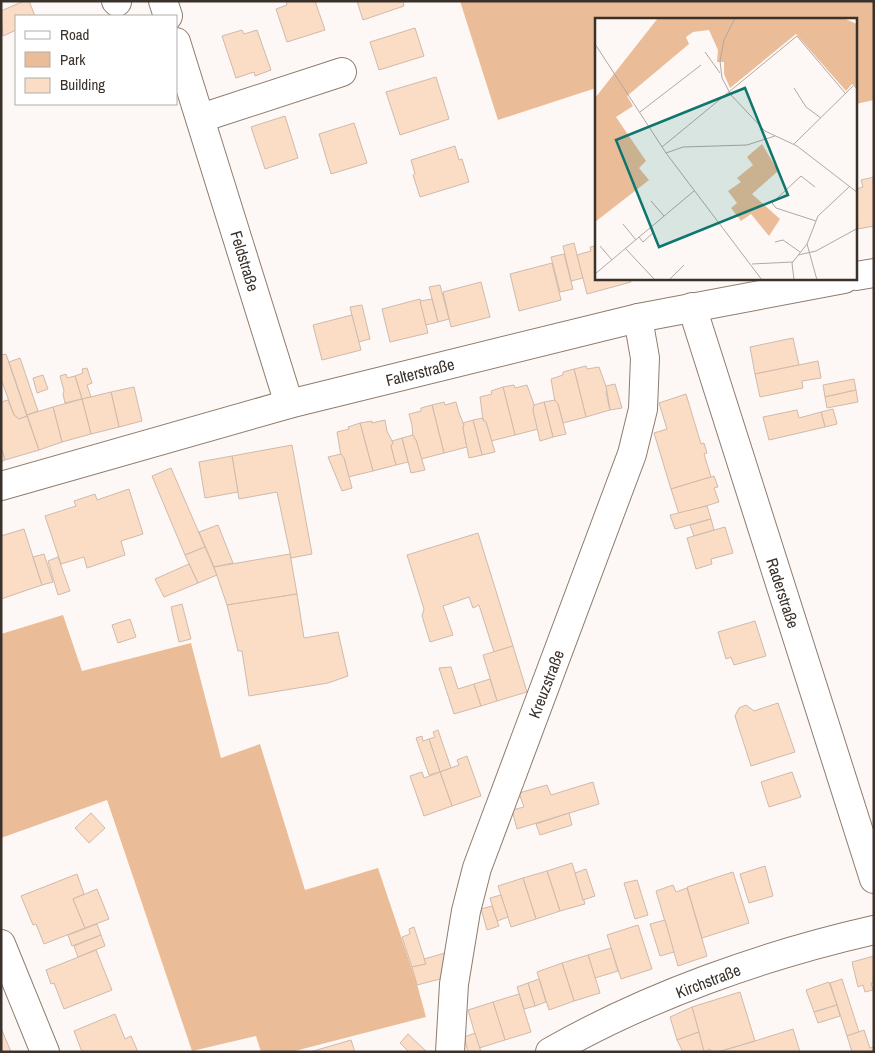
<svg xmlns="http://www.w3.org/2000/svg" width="875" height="1053" font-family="'Archivo Narrow',sans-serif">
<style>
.green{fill:#ebbc98}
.building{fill:#fbdcc5;stroke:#d0baab}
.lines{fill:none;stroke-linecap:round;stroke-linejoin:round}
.minor-casing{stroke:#8f7c6d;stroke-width:30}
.minor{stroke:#fff;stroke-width:28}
.labels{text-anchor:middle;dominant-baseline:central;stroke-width:5;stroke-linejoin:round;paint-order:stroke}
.street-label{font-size:16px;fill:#3a312b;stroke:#fff}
.inset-road{fill:none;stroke:#afa8a4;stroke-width:1}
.view{fill:#0f766e;fill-opacity:0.15;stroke:#0f766e;stroke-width:2.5}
.inset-edge{fill:none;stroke:#3a312b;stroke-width:2.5}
</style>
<rect width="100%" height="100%" fill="#fdf8f5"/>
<g class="green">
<polygon points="460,1 874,1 874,100 856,104 856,19 596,19 596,88 498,120"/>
<polygon points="63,615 82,671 191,643 221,758 260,744 305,890 378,868 417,984 426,1017 291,1052 261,1052 256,1036 192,1051 107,800 1,838 1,634"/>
</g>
<g class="building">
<polygon points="24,1 29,1 35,16 16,16 16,30 3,36 1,11"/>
<polygon points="286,1 315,1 325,30 287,42 276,9 287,5"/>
<polygon points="357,1 403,1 404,6 363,20"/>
<polygon points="415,28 424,56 379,70 370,42"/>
<polygon points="242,30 244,34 257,30 271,70 255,76 254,72 236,78 222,36"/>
<polygon points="436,77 449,119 400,135 386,92"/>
<polygon points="285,116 298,158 265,169 251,127"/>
<polygon points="354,123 367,163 331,174 319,134"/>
<polygon points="455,146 459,160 462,159 469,182 420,197 413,175 415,174 411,160"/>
<polygon points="874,177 874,226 858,229 856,189 863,187 861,180"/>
<polygon points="574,243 583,278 571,281 563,246"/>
<polygon points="596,246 596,279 630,279 631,282 587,294 577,255 591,251 590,247"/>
<polygon points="564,254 573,289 560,292 551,257"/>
<polygon points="552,263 561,300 519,311 510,274"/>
<polygon points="481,282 490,317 451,327 443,292"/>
<polygon points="440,285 449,319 438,322 429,287"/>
<polygon points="420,299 428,333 390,342 382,309"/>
<polygon points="432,299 438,322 426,325 420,301"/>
<polygon points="362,305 370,339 358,342 350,307"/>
<polygon points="352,315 361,350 322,360 313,325"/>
<polygon points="793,338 799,365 755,374 750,347"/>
<polygon points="6,354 27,416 19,419 14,415 1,379 1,355"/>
<polygon points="20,358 38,411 27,415 9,362"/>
<polygon points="818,361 821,378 802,381 803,388 760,397 755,374"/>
<polygon points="586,366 587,369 599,367 607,389 606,392 610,410 586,417 574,369"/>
<polygon points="87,368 92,383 87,385 91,397 82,399 75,376 83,373 82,369"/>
<polygon points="574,369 586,417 563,423 558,404 555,402 551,379 563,375 563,372"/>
<polygon points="66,374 67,378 75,376 82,399 65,403 63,394 64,391 60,376"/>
<polygon points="43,375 48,389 37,393 33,378"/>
<polygon points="854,379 856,390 825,397 823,385"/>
<polygon points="615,384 622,408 610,410 606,386"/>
<polygon points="514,385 515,388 527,385 535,407 533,410 538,429 515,435 503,387"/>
<polygon points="134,387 142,421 119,427 111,392"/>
<polygon points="503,387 515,435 491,441 486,422 483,420 480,397 492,394 491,391"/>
<polygon points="856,390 858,402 827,408 825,397"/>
<polygon points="111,392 119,427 91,434 82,399"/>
<polygon points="686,394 701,444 704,443 707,453 704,454 711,477 671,489 654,433 667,429 659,403"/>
<polygon points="82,399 91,434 62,442 53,407"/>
<polygon points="8,400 14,415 19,419 27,416 39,450 5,460 1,447 1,402"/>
<polygon points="555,400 558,404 566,434 553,437 544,402"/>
<polygon points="444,402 445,405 456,402 459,413 464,425 463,428 467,447 444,453 432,405"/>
<polygon points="544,402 553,437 540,441 533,410 534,405"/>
<polygon points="432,405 444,453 421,459 416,440 413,438 412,425 409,414 421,411 421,408"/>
<polygon points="53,407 62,442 39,450 27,415"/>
<polygon points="833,409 837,424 825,427 821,412"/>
<polygon points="797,410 799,418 821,412 825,427 769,440 763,417"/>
<polygon points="483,418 483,420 486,422 495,452 482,455 473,420"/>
<polygon points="385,420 387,431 393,443 391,446 396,465 373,471 360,423 372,421 372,423"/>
<polygon points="473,420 482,455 469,458 463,428 464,425 463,423"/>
<polygon points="360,423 373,471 348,477 344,458 341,456 337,432 349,429 348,427"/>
<polygon points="413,435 416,440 425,470 411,473 402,438"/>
<polygon points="402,438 408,462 396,465 391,446 393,443 392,441"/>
<polygon points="292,445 312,554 291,558 277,492 239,499 232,456"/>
<polygon points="1,447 5,460 1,462"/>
<polygon points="341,454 344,458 352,488 342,491 328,457"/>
<polygon points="232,456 238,492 205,498 199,462"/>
<polygon points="171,468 205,547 185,555 152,476"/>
<polygon points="714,476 718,487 714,488 719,502 679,514 671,489"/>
<polygon points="129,489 143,534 121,541 125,555 87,568 84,557 61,564 45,516 76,506 74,501 95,494 97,500"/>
<polygon points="707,506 711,519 675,529 670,515"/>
<polygon points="711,519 714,530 694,536 690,525"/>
<polygon points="218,525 233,563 214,567 199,532"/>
<polygon points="725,527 733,553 711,559 712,564 696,569 687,538"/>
<polygon points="24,529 42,585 1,599 1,536"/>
<polygon points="478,533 513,646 494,652 479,605 473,608 469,597 443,606 453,635 430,642 422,616 424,609 407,555"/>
<polygon points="205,547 217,575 198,583 185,555"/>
<polygon points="44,554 53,582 42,585 33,557"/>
<polygon points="290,554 297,594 227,605 214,567"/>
<polygon points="58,557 70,591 58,595 48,561"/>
<polygon points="189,564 198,583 164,597 155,579"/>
<polygon points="297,594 304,638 338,632 348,676 328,683 249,696 242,651 238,651 227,605"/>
<polygon points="182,604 191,639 179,642 171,607"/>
<polygon points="130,619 136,637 118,643 112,625"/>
<polygon points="755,621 766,656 734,665 731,657 726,659 718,632"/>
<polygon points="513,646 527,692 497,701 483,655"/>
<polygon points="451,667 458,689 474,684 481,706 454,714 439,668"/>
<polygon points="490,679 497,701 481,706 474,684"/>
<polygon points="778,703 795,752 751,766 735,716 739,708 746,705 754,711"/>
<polygon points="438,730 451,768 440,772 429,739 435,737 433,732"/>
<polygon points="422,736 423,741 429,739 440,772 429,775 416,738"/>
<polygon points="467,756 481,796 452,806 440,772 459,765 457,760"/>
<polygon points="422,772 424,778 440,772 452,806 424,816 410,776"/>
<polygon points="792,772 801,797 769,807 761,782"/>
<polygon points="593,782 599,804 517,829 512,810 524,807 519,793 547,785 551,795"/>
<polygon points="91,813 105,828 89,843 75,828"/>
<polygon points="569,813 572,825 540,835 536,824"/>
<polygon points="572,863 585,904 560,911 547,871"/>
<polygon points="765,866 773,896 749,903 740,874"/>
<polygon points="586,869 595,896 583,900 575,873"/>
<polygon points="547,871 560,911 536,919 523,878"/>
<polygon points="733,872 749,923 702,938 687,887"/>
<polygon points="77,874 84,894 73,899 85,928 44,944 36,924 33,925 21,896"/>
<polygon points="523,878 536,919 511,927 498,886"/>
<polygon points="637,880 648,915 635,919 624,883"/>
<polygon points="673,885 676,892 687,888 707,956 678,966 656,891"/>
<polygon points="97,889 109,919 85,928 73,899"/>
<polygon points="501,895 508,917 497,921 490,898"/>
<polygon points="492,906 499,926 487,930 481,909"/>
<polygon points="665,920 674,952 660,956 650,924"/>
<polygon points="97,924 101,935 72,946 68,935"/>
<polygon points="638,925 652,969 621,979 607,935"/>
<polygon points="414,927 426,964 412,967 402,937 410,934 409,929"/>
<polygon points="101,935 105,946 78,957 74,946"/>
<polygon points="611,948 618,971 595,978 588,955"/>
<polygon points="96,950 112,990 64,1009 54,983 51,984 46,970"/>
<polygon points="452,951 448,977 417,985 412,967 426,964 424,959"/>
<polygon points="588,955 600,993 574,1001 562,963"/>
<polygon points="874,956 874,983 871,983 873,990 865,992 863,985 858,987 852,962"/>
<polygon points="562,963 574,1001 549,1010 537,972"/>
<polygon points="539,979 546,1002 535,1006 528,983"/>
<polygon points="842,979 859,1032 847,1036 830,983"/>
<polygon points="829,982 837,1005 814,1012 806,990"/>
<polygon points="528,983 535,1006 524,1009 517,987"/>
<polygon points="740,992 755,1041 718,1052 711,1052 710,1049 704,1052 692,1007"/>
<polygon points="519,994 531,1032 505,1040 493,1002"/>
<polygon points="493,1002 505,1040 479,1048 468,1010"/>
<polygon points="837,1005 840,1016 818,1023 814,1012"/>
<polygon points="692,1007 699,1032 677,1040 670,1017"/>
<polygon points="115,1014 125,1039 131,1036 138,1052 82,1052 74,1031"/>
<polygon points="1,1028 11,1052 1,1052"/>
<polygon points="793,1029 800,1052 718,1052 755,1041"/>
<polygon points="864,1030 870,1048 874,1047 874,1052 852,1052 847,1036"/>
<polygon points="699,1032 704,1052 683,1052 677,1040"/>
<polygon points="475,1033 481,1052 468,1052 464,1037"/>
<polygon points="408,1034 426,1051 426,1052 409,1052 400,1043"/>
<polygon points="351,1040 355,1052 310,1052"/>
</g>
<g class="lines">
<defs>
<g id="minor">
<polyline points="116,1 117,2"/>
<polyline points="163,1 168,16"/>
<polyline points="176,42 289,404"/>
<polyline points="201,118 342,72"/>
<polyline points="856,276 874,273"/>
<polyline points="692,307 874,879"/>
<polyline points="1,486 289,404 638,318 844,279"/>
<polyline points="1,944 45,1052"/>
<polyline points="450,1052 454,984 466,911 477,868 632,454 643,409 645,358 638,318"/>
<path d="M550,1052C648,996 764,955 874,930"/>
</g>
</defs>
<use href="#minor" class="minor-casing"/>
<use href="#minor" class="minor"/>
</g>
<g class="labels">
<g class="street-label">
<text transform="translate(245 261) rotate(73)">Feldstraße</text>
<text transform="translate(420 372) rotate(-14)">Falterstraße</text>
<text transform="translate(783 593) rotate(72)">Raderstraße</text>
<text transform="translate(546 684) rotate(-69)">Kreuzstraße</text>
<text transform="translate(708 981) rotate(-21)">Kirchstraße</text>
</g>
</g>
<g transform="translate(595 18)">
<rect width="262" height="262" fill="#fdf8f5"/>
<path d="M63,0H248L262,6V72L257,66L251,73L201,16L135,70L129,56V44H122L123,32L114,12L98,14L91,19L94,26L32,78L38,88L21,99L51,143L44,150L54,162L0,204V80ZM167,126L183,153L157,176L185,201L174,218L156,196L146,203L136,190L142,185L133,173L146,164L142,160L158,147L152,139Z" fill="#ebbc98"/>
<path class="inset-road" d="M140,0L129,22L125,43L127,60L136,77L170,113L202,128L263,175M0,26L71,135L167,262M110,34L125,55M199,70L211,89L226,100M45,94L106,47M199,126L258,68M67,129L202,18L250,75M71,135L88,129L152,127L180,118M220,169L206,158L177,185L181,190L221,203M56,183L69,198M28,206L41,222M44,219L48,224L59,214M180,224L188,222L205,234M212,226L222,262M5,228L17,242M30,230L60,262M203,237L221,233L263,210M157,246L198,244M0,256L99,173M74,262L89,247M199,262L197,245L212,226L223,198L254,169"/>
<path class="view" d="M150,70L193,177L64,229L21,122Z"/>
<rect width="262" height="262" class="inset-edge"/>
</g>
<rect width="875" height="1053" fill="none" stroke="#3a312b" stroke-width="5"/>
<rect x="15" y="15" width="162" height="90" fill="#ffffff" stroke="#b0adaa"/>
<rect x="25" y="31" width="25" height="8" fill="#ffffff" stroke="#b0adaa"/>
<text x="60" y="40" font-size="15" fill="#3a312b">Road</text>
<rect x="25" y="52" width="25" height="15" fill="#ebbc98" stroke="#b0adaa"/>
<text x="60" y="65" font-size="15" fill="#3a312b">Park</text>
<rect x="25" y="78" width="25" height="15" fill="#fbdcc5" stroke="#b0adaa"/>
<text x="60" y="90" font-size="15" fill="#3a312b">Building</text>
</svg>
